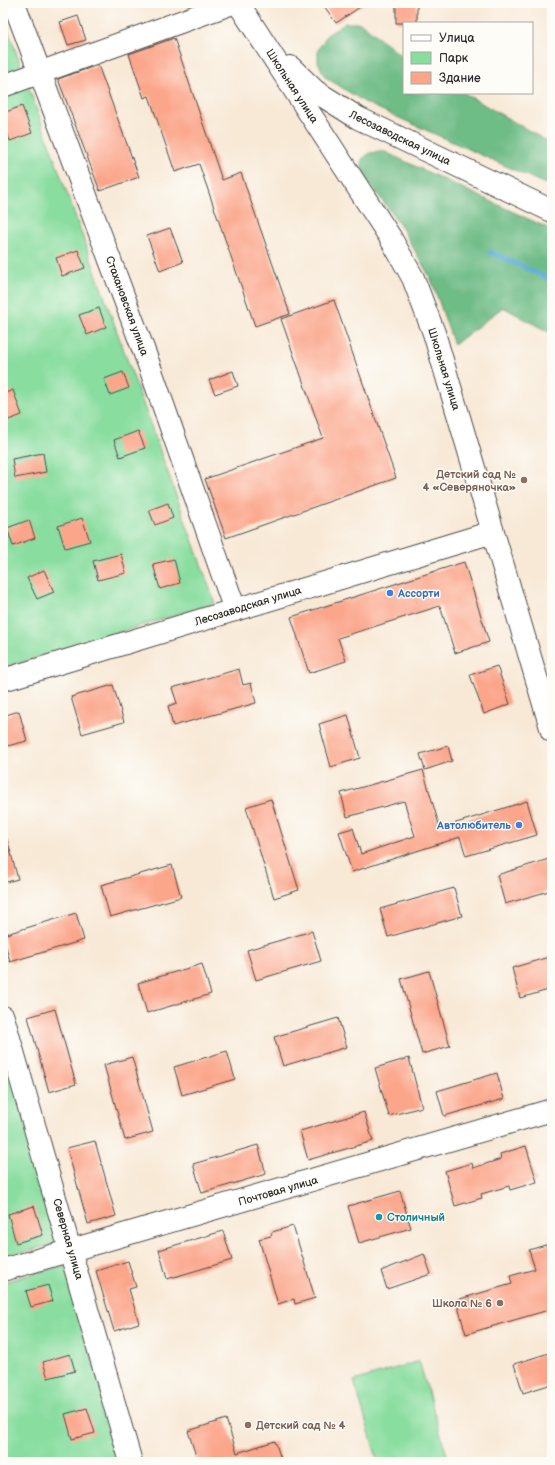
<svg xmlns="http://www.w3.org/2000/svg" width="555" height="1465" font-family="'Balsamiq Sans',sans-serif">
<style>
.green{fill:#88dd9f;stroke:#5a8465}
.forest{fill:#6ebc86;stroke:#4c7458}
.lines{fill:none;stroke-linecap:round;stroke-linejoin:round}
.stream{stroke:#5ca9d5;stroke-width:5}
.building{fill:#fba58a}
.minor-casing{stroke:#4a4845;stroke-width:24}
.major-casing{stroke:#4a4845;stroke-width:24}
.minor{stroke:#fff;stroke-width:22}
.major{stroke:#fff;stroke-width:22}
.education-dot{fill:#8d6e63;stroke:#fdfcf7;stroke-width:1.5}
.shop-dot{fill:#3f7fe0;stroke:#fdfcf7;stroke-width:1.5}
.culture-dot{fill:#0f9aa8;stroke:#fdfcf7;stroke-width:1.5}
.labels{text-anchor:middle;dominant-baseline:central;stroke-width:3;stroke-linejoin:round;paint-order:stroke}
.street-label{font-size:11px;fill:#2b2b2b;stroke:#fdfcf7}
.education-label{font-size:11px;font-weight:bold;fill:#785e54;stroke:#fdfcf7;text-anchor:end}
.shop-label{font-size:11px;font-weight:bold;fill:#366cbe;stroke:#fdfcf7;text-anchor:start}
.culture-label{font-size:11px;font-weight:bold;fill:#0d838f;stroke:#fdfcf7;text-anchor:start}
</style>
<rect width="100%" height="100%" fill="#fdfcf7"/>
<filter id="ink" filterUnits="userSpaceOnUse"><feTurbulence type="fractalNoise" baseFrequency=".025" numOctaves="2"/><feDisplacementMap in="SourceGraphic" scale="8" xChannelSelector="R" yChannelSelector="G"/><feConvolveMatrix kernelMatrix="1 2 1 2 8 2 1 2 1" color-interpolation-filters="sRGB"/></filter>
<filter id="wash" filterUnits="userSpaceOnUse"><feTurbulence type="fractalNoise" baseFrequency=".012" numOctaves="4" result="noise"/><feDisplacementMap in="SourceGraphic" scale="16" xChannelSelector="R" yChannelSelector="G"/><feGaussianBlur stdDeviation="0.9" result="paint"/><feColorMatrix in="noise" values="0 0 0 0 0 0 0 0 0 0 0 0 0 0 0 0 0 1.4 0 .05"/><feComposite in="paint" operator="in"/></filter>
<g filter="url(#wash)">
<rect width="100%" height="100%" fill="#f8e9d7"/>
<g class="green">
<polygon points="3,16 215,603 3,668"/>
<polygon points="3,1045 60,1242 3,1258"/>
<polygon points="65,1265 122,1462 3,1462 3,1282"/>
<polygon points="419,1361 449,1462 378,1462 354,1381"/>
</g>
<g class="forest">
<polygon points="345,23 361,23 404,58 404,93 464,93 552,144 552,187 366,103 325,77 318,62 318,50 327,35"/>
<polygon points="383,151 552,230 552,334 503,307 454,345 431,279 399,223 365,177 362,168 362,159 370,153"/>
</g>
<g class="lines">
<polyline class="stream" points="490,252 552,280"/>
</g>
<g id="blocks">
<g class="building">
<polygon points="322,3 366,3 336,23"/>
<rect x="396" y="3" width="21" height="20"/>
<polygon points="78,16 86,40 68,45 60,22"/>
<polygon points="174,38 222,180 241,173 290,314 255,326 199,164 175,172 149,96 144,98 129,54"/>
<polygon points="98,65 139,177 100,191 58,79"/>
<polygon points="22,106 32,133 10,141 3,121 3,113"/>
<polygon points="170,228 183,262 160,271 147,236"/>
<polygon points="78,250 85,268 62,276 56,258"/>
<polygon points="334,300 396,478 226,538 205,479 323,438 281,319"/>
<polygon points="99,308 106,327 87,335 79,315"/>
<polygon points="233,371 238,386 215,394 209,380"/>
<polygon points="123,372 129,388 110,395 104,379"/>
<polygon points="13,390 22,415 3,422 3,394"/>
<polygon points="138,431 145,448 120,457 114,440"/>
<polygon points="43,453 46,472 15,478 12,459"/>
<polygon points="168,503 173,518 155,525 149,510"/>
<polygon points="82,518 90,541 65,548 58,526"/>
<polygon points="29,520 35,538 13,546 7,528"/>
<polygon points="121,554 126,573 98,580 93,561"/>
<polygon points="174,559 180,583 160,589 153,564"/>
<polygon points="464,562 489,642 455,653 440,606 338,638 346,661 309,673 291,617"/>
<polygon points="44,570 54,592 37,599 27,578"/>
<polygon points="497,666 510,704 484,714 470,675"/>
<polygon points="239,669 243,685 251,683 256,703 173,726 168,706 177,703 172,688"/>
<polygon points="113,685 124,722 82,734 71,697"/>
<polygon points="19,711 27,741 3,747 3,716"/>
<polygon points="348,715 360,758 331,767 319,724"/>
<polygon points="448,746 452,761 425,770 420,754"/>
<polygon points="423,770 440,828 527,801 537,835 466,856 460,837 352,872 339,832 353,828 361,854 415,836 404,801 347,817 341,793"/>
<polygon points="271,799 299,890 274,898 246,807"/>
<polygon points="3,839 7,839 18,879 3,883"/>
<polygon points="552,858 552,890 505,904 497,875"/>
<polygon points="172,865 181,897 110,917 101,885"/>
<polygon points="454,888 462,916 388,937 380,909"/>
<polygon points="76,913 84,940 10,962 3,935"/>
<polygon points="312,931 321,961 256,980 247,950"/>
<polygon points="552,956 552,989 520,998 512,968"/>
<polygon points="202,964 211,994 147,1013 138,983"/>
<polygon points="429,971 450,1046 422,1054 401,979"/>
<polygon points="55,1009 76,1084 49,1092 28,1017"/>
<polygon points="338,1018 347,1047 283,1066 274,1037"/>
<polygon points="227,1051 235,1079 182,1095 174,1067"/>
<polygon points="132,1057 153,1132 125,1140 104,1065"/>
<polygon points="409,1058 422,1107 389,1116 375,1068"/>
<polygon points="497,1073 504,1099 444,1116 437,1091"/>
<polygon points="364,1112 373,1141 308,1160 300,1131"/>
<polygon points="95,1141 116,1216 88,1224 67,1148"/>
<polygon points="258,1145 266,1174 202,1193 193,1164"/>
<polygon points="526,1146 537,1182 510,1190 509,1186 481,1194 482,1198 455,1206 445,1171 472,1163 473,1168 501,1159 500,1154"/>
<polygon points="400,1191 411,1228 359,1243 348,1206"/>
<polygon points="34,1206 43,1235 16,1243 8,1214"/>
<polygon points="293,1226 315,1298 295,1304 294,1299 278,1304 259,1239 271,1236 272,1232"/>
<polygon points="223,1231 232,1260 167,1279 159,1250"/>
<polygon points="552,1243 552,1309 466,1334 456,1300 512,1284 510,1276 535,1269 529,1250"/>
<polygon points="424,1254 431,1274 387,1289 381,1271"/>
<polygon points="128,1261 136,1287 129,1289 139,1323 114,1331 96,1271"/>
<polygon points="48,1285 53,1301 31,1307 26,1291"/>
<polygon points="552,1352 552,1384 523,1393 514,1364"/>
<polygon points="70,1354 75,1371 48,1378 43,1362"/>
<polygon points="87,1408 95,1433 72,1439 65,1414"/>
<polygon points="226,1419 237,1453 275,1441 282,1462 198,1462 188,1431"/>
</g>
</g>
</g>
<g filter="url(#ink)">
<use href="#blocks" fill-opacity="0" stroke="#4a4845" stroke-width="1"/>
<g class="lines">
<defs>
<g id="minor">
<polyline points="14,3 148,362 235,610"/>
<polyline points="3,86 233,3"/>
<polyline points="3,680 493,532"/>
<polyline points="3,1017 131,1462"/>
<polyline points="3,1270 552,1110"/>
</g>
<g id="major">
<polyline points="238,3 390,237 413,278 434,333 552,731"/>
<polyline points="290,67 315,91 358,118 552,211"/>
</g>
</defs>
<use href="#minor" class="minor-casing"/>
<use href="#major" class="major-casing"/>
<use href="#minor" class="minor"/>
<use href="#major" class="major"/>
</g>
</g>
<g class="education-dot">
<circle cx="524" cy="480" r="4"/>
<circle cx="500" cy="1303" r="4"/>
<circle cx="248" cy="1425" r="4"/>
</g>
<g class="shop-dot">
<circle cx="390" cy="593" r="4"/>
<circle cx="519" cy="825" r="4"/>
</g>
<circle class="culture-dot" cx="379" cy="1217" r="4"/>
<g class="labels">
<g class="street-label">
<text transform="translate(292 86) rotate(57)">Школьная улица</text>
<text transform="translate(400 138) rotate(26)">Лесозаводская улица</text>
<text transform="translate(127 306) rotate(70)">Стахановская улица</text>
<text transform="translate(444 369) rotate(73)">Школьная улица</text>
<text transform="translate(248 606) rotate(-17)">Лесозаводская улица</text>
<text transform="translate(278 1191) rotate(-16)">Почтовая улица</text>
<text transform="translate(68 1239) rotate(74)">Северная улица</text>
</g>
<g class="education-label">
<text x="516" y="474">Детский сад №<tspan x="516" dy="13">4 «Северяночка»</tspan></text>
<text x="492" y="1303">Школа № 6</text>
<text x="256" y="1425" text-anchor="start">Детский сад № 4</text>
</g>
<g class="shop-label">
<text x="398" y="593">Ассорти</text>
<text x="511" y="825" text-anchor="end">Автолюбитель</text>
</g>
<g class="culture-label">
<text x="387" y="1217">Столичный</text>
</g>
</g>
<rect width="555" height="1465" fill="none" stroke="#fdfcf7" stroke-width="16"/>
<rect x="403" y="22" width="130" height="72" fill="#fdfcf7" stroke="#a9a8a5"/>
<rect x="411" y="35" width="20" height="6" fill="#ffffff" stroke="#a9a8a5"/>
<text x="439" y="42" font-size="12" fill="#2b2b2b">Улица</text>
<rect x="411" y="52" width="20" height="12" fill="#88dd9f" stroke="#a9a8a5"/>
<text x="439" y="62" font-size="12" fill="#2b2b2b">Парк</text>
<rect x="411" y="72" width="20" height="12" fill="#fba58a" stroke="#a9a8a5"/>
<text x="439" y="82" font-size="12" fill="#2b2b2b">Здание</text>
</svg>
